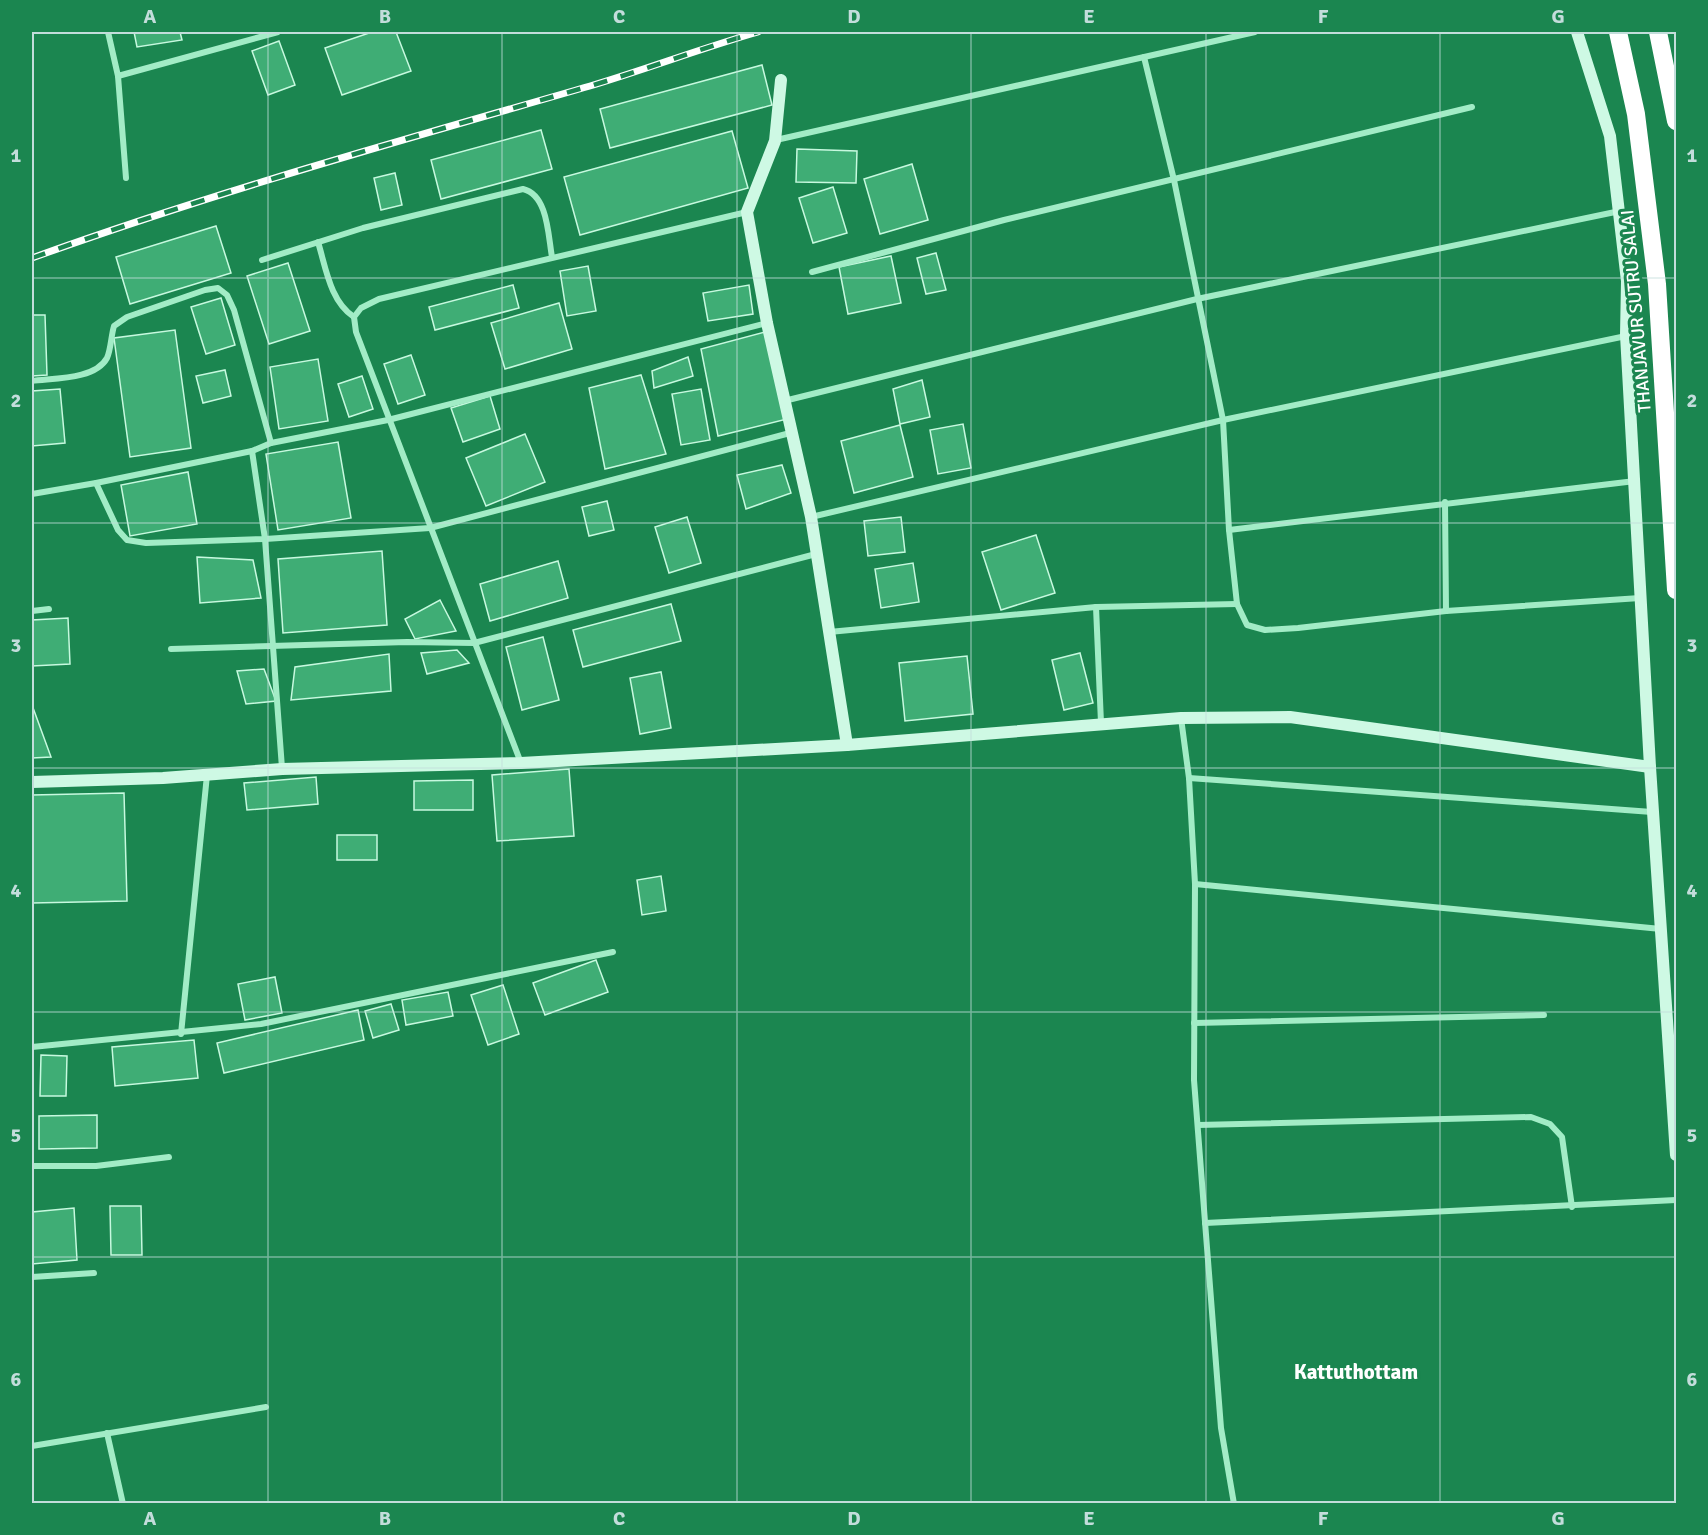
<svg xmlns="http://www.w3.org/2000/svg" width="1708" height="1535" font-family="Signika,sans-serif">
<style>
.building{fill:#3fad75;stroke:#c7f9df;stroke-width:1.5}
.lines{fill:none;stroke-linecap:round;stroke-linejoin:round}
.street{stroke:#a2ecc6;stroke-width:6}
.secondary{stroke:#cef9e4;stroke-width:12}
.highway{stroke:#fff;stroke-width:18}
.rail-casing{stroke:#fff;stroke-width:7}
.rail{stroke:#1b8650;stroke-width:4.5;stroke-dasharray:14;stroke-linecap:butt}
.grid{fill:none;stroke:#c3dddb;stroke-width:1.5;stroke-opacity:0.55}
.labels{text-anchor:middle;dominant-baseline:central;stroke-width:6;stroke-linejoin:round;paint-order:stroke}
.street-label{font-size:18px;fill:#fff;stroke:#1b8650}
.quarter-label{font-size:21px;font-weight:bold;fill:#fff;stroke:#1b8650}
.neatline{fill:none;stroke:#c3dddb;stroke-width:2}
.grid-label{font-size:20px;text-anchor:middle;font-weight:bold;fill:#c3dddb}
</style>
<rect width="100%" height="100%" fill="#1b8650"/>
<g class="building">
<polygon points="134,32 180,32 182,40 137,47"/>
<polygon points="372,32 396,32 411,71 342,95 325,48"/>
<polygon points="279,41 295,85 268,95 252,51"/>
<polygon points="762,65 772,105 610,148 600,109"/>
<polygon points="541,130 552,169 441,199 431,160"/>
<polygon points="732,131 748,188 580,235 564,177"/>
<polygon points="797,149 857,151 856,183 796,182"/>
<polygon points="912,164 928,220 880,234 864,179"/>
<polygon points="395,173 402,205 381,210 374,178"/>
<polygon points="833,187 847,233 813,243 799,198"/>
<polygon points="216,226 231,273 130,304 116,257"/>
<polygon points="936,253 946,290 926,294 917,258"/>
<polygon points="891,256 901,303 848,314 839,267"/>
<polygon points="288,263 310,331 269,344 247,276"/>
<polygon points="588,266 596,311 567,316 560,271"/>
<polygon points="513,285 519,308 435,330 429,307"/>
<polygon points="749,285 753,314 708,321 703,293"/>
<polygon points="221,298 235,345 206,354 191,307"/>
<polygon points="559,303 572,349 505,369 491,323"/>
<polygon points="32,315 45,315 47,375 32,376"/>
<polygon points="175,330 191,448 130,457 114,338"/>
<polygon points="765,332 787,419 718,436 701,349"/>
<polygon points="411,355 425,395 398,404 384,364"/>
<polygon points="688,357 693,376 654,388 652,371"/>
<polygon points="318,359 328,421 279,429 270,367"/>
<polygon points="225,370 231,396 203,403 196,376"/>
<polygon points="641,375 666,454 605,469 589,388"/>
<polygon points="362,376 373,409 349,417 338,384"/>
<polygon points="922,380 930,417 900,424 893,389"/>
<polygon points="60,389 65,443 32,446 32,391"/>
<polygon points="701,389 710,440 681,445 672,394"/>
<polygon points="490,396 500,429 463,442 451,408"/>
<polygon points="963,424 971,468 938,474 930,430"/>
<polygon points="900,425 913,477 854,493 841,441"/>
<polygon points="525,434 545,482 486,506 466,458"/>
<polygon points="338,442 351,518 278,530 266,454"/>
<polygon points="782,465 791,493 746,509 737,475"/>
<polygon points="188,472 197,524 130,536 121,485"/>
<polygon points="607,501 614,530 589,536 582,507"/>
<polygon points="687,517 701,563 669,573 655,527"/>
<polygon points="901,517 905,552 868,556 864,521"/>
<polygon points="1036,535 1055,593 1001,610 982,552"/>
<polygon points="382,551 387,625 283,633 278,559"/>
<polygon points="197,557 253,560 261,598 200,603"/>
<polygon points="558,561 568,598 490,621 480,584"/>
<polygon points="913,563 919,602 881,608 875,569"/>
<polygon points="440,600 456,631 415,639 405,619"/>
<polygon points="671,604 681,641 583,667 573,630"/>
<polygon points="68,618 70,664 32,666 32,620"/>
<polygon points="543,637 559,700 522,710 506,647"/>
<polygon points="457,650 469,663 427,674 421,653"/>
<polygon points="1080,653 1093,703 1064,710 1052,660"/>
<polygon points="389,654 391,691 291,700 295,667"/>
<polygon points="967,656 973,714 905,721 899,663"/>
<polygon points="264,669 276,701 246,704 237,671"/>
<polygon points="661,672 671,728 640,734 630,678"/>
<polygon points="32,705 51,757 32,758"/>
<polygon points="569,769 574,836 497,841 492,775"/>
<polygon points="316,777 318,804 247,810 244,783"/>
<polygon points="473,780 473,810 414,810 414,781"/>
<polygon points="124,793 127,901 32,903 32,795"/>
<rect x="337" y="835" width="40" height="25"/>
<polygon points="661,876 666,911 642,915 637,880"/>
<polygon points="596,960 608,992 545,1015 533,983"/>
<polygon points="275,977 282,1013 245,1020 238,984"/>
<polygon points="503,985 519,1034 488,1045 471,995"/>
<polygon points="448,992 453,1016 406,1025 402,1000"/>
<polygon points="391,1004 399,1030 373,1038 365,1011"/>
<polygon points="358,1010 364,1040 224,1073 217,1043"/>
<polygon points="194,1040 198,1078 115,1086 112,1047"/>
<polygon points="41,1055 67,1056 66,1096 40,1096"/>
<polygon points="97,1115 97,1148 39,1149 39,1116"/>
<polygon points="110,1206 141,1206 142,1255 111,1255"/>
<polygon points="74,1208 77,1260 32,1264 32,1212"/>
</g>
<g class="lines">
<g class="street">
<polyline points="108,32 118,76 278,32"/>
<polyline points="1144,57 1174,180 1223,420 1229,530 1237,604 1247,625 1265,630 1298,628 1446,611 1640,598"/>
<polyline points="118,76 126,178"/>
<polyline points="776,140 1255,32"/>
<path d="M318,242C326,268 330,301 354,317"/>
<path d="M262,260L363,228L523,189C548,195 548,235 552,257"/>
<polyline points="812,272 1004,220 1472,107"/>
<path d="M32,381C53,378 95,380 107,358C111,349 111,336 114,326L127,317L205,290L218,288L227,295L234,310L271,443"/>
<polyline points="784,401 1197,299 1620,211"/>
<polyline points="252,451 265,539 282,768"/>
<polyline points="96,483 118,530 127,540 146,543 265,539 430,528 790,433"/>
<polyline points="32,494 96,483 252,451 271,443 388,420 767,323"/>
<polyline points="1445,502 1446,611"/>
<polyline points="811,517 1223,420 1626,336"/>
<polyline points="1229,530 1635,481"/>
<polyline points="1096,607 1101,723"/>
<polyline points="32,611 49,609"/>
<polyline points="829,632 1096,607 1237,604"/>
<polyline points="171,649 407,642 474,643 816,554"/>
<polyline points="1181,718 1189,778 1195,884 1194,1080 1221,1428 1234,1504"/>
<polyline points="521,763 356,332 354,317 361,308 379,299 747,212"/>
<polyline points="1189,778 1652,812"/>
<polyline points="1195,884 1661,929"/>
<polyline points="1194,1023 1544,1015"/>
<polyline points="181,1034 207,775"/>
<polyline points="32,1047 261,1024 613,952"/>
<polyline points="1198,1125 1531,1117 1550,1124 1562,1137 1572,1207"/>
<polyline points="32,1166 96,1166 169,1157"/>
<polyline points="1205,1223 1676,1200"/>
<polyline points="32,1277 94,1273"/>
<polyline points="107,1433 123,1504"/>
<polyline points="32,1446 266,1407"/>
</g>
<g class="secondary">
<polyline points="1577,32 1610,136 1627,281 1626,335 1650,767 1676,1155"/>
<polyline points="781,80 775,141 747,212 767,323 811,517 847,745"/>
<polyline points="32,782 163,778 282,769 521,763 847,745 1181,718 1290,717 1650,767"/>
</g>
<g class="highway">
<polyline points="1618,32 1636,114 1657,284 1676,590"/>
<polyline points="1658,32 1676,121"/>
</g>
<defs>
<path id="rail" d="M32,258C215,192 403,140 590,86C647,69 702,48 758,32"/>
</defs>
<use href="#rail" class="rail-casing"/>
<use href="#rail" class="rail"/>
</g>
<path class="grid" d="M268,32V1504M502,32V1504M737,32V1504M971,32V1504M1206,32V1504M1440,32V1504M32,278H1676M32,523H1676M32,768H1676M32,1012H1676M32,1257H1676"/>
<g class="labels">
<g class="street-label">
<text transform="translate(1636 311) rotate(-95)">THANJAVUR SUTRU SALAI</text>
</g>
<g class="quarter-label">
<text x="1356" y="1372">Kattuthottam</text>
</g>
</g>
<rect width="1708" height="1535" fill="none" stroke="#1b8650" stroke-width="66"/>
<rect x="33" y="33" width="1642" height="1469" class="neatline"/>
<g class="grid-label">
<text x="150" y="23">A</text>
<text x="385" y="23">B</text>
<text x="619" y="23">C</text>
<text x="854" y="23">D</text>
<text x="1089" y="23">E</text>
<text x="1323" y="23">F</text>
<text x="1558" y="23">G</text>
<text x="16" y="162">1</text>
<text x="1692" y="162">1</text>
<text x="16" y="407">2</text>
<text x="1692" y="407">2</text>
<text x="16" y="652">3</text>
<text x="1692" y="652">3</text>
<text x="16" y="897">4</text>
<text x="1692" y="897">4</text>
<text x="16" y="1142">5</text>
<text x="1692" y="1142">5</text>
<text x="16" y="1386">6</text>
<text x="1692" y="1386">6</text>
<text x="150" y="1525">A</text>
<text x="385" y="1525">B</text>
<text x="619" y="1525">C</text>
<text x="854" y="1525">D</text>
<text x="1089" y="1525">E</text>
<text x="1323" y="1525">F</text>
<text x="1558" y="1525">G</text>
</g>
</svg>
